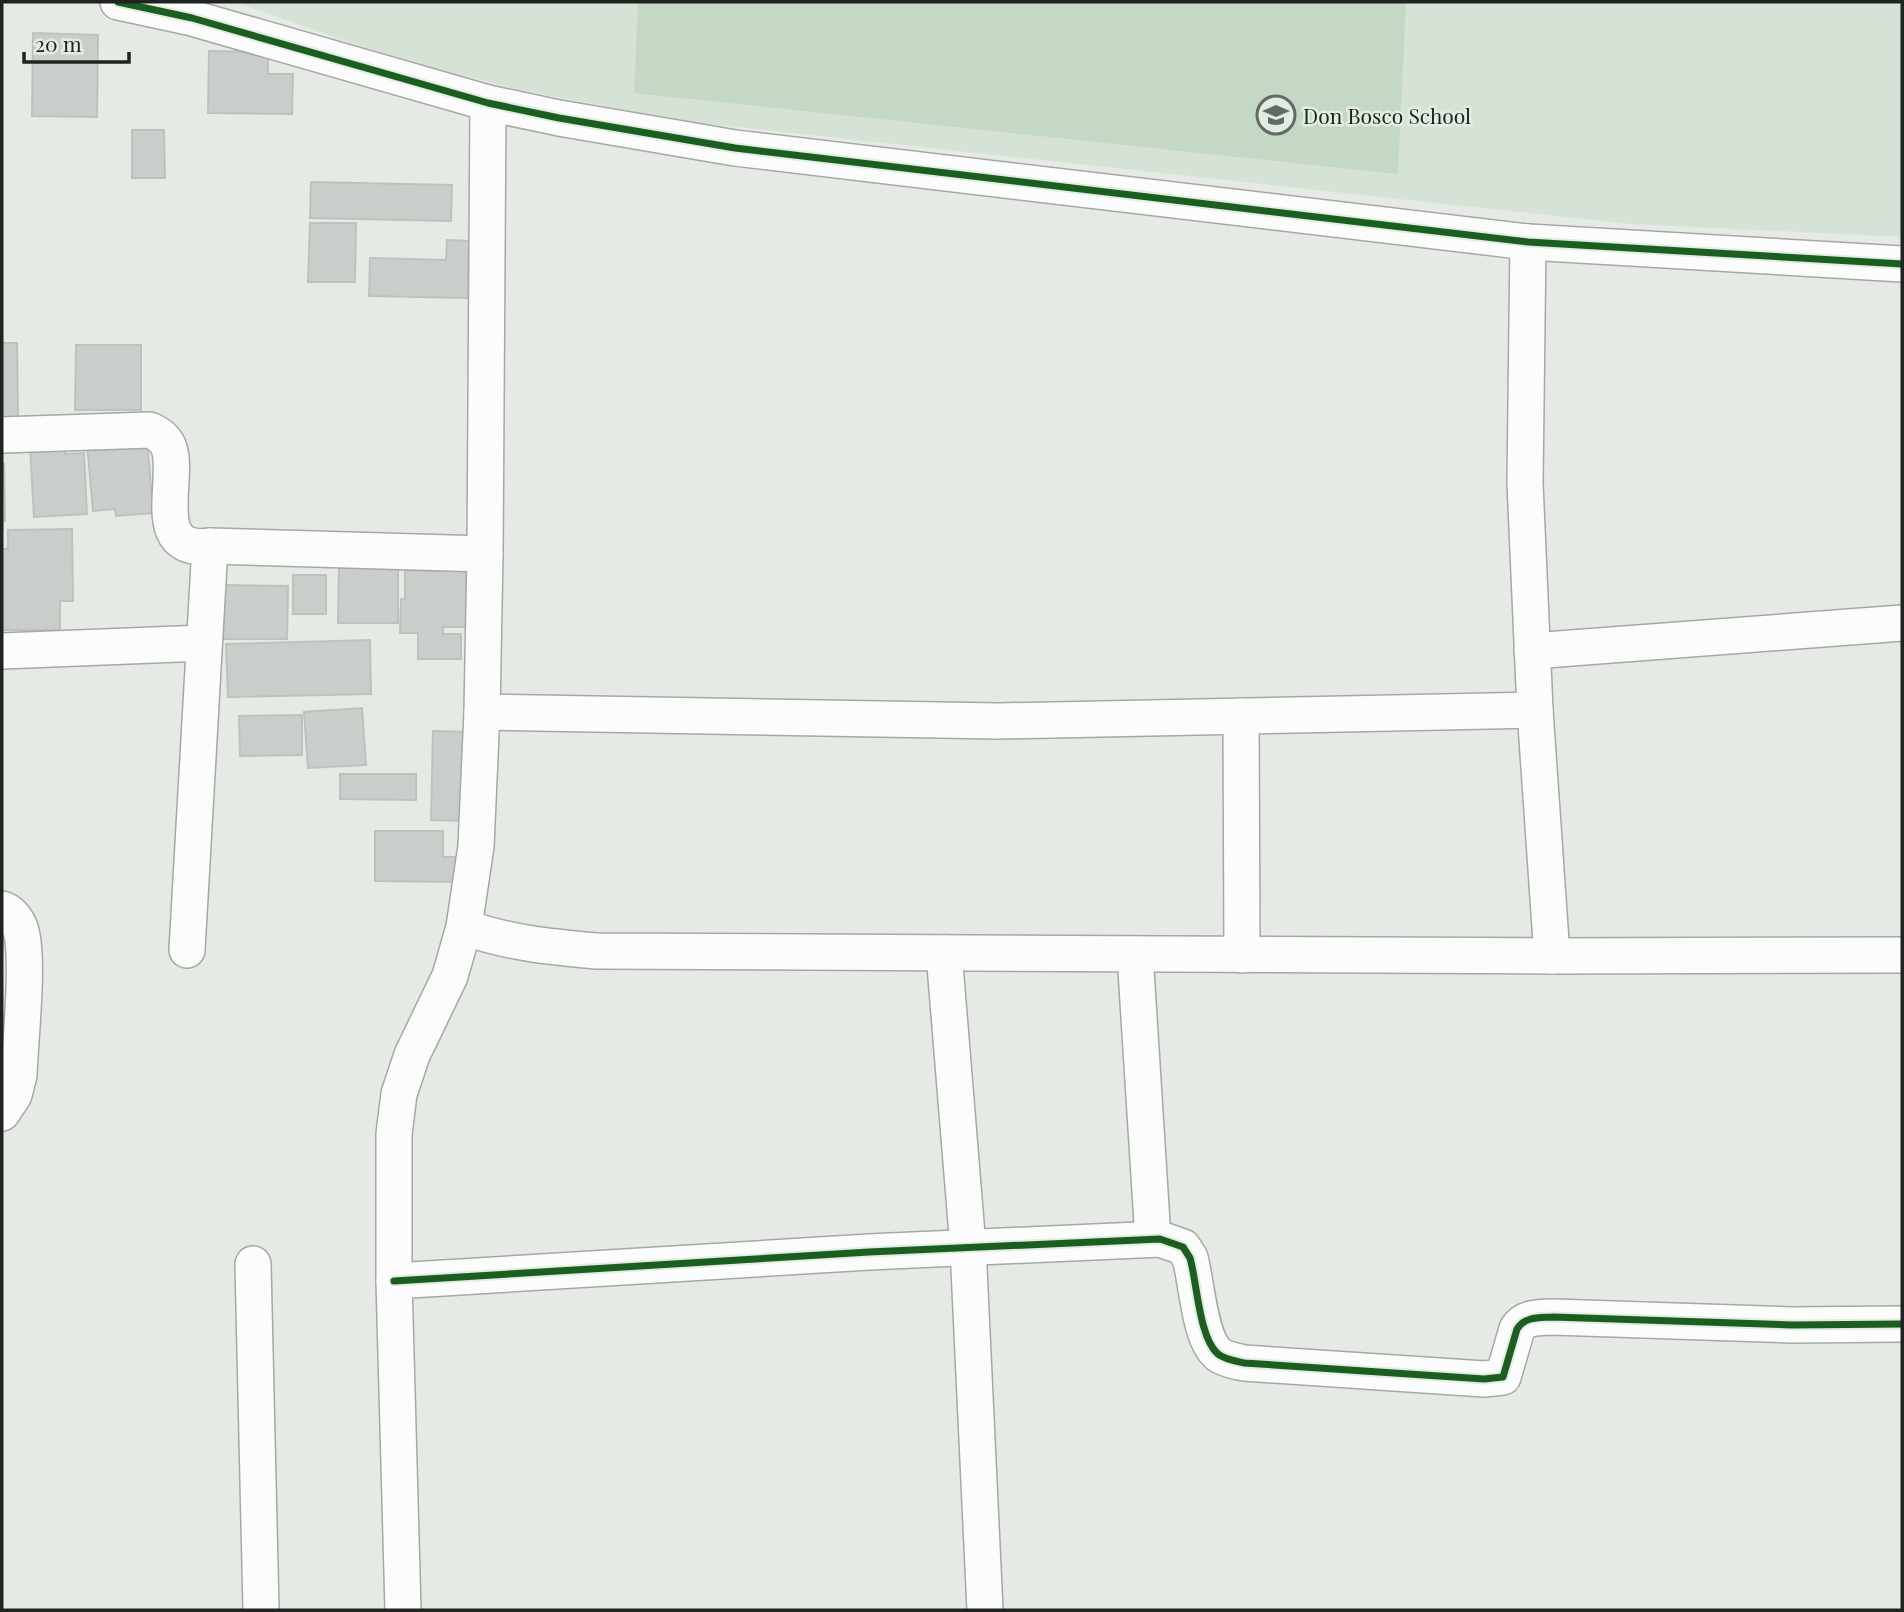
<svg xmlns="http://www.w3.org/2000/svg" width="1904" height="1612" font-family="'Playfair Display',serif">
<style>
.built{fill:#d7e2d7}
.green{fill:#c5d8c5}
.building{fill:#caceca;stroke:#bec2be;stroke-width:2}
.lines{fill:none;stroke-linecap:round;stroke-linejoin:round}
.minor-casing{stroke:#a4a9a4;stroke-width:38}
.minor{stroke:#fbfcfb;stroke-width:35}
.cycleway-casing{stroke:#e2ede2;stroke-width:11}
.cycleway{stroke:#1b5e20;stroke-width:7}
.labels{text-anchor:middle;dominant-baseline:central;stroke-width:5;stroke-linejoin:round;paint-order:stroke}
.poi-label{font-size:21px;fill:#202420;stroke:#e2ede2;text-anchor:start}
</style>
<rect width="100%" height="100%" fill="#e5eae5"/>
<polygon class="built" points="236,2 1902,2 1902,237 1630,224 691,122 524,91 437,69 351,43"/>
<polygon class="green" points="638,2 1406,2 1398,174 634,93"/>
<g class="building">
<polygon points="33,33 98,35 97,117 32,116"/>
<polygon points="209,51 268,52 268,74 293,74 292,114 208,113"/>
<polygon points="132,130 164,130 165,178 132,178"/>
<polygon points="311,182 452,185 451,221 310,218"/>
<polygon points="310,223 356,223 355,282 308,282"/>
<polygon points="447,240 469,241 468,298 369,296 370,258 446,260"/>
<polygon points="2,343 17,343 18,419 2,420"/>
<polygon points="76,345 141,345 141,410 75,410"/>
<polygon points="147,438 153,513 116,516 115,509 93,511 87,443"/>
<polygon points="30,445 65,448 65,454 84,453 87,514 34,517"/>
<polygon points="2,464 4,464 5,521 2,521"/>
<polygon points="72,529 73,601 60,601 60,630 2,630 2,549 8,549 8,530"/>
<polygon points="339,565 398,566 398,623 338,623"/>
<polygon points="405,570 468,571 468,627 443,627 443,634 461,634 461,659 418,659 418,633 400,633 401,599 405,599"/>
<rect x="293" y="575" width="33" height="39"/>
<polygon points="223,585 288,586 287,639 222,639"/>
<polygon points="370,640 371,694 228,697 226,644"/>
<polygon points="362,708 366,765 308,768 304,712"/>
<polygon points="302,715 302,755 240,756 239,716"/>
<polygon points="433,731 470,732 469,821 431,820"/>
<polygon points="340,774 416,774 416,800 340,799"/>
<polygon points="375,831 443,831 443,857 465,857 464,882 375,881"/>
</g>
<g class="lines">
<defs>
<g id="minor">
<polyline points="118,2 192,18 488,103 559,118 735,148 1528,242 1902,264"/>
<polyline points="1528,242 1525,483 1535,710 1552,956"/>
<path d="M2,435L150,430C159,434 166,439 169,448C180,480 147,554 210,546L485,554"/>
<polyline points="2,651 204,643"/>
<polyline points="1532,651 1902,623"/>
<polyline points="482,712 998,721 1535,710"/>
<polyline points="1241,716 1242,955"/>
<path d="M2,909C10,911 17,920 20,928C30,955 20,1042 19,1075L14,1095L2,1113"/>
<path d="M464,927C508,943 551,947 597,951L1552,956L1902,955"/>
<polyline points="187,950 210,546"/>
<polyline points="944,953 968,1247 985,1610"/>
<polyline points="1135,954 1153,1239"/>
<polyline points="253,1264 261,1610"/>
<path d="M394,1281L869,1252L1160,1239L1183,1247L1190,1258C1197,1282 1199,1338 1218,1354C1224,1359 1235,1361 1244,1363L1484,1379L1503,1377L1517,1329C1525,1316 1540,1318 1553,1317L1792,1325L1902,1324"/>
<polyline points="403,1610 394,1281 394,1134 399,1094 412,1055 450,976 464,927 476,846 482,712 485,554 488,103"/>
</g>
</defs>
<use href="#minor" class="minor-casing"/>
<use href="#minor" class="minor"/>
<defs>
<g id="cycleway">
<polyline points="118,2 192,18 488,103 559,118 735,148 1528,242 1902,264"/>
<path d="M394,1281L869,1252L1160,1239L1183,1247L1190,1258C1197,1282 1199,1338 1218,1354C1224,1359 1235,1361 1244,1363L1484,1379L1503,1377L1517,1329C1525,1316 1540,1318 1553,1317L1792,1325L1902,1324"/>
</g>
</defs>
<use href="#cycleway" class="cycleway-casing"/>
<use href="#cycleway" class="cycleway"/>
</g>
<defs>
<symbol id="school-ring" viewBox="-11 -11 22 22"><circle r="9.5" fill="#e2ede2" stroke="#656965" stroke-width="1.5"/><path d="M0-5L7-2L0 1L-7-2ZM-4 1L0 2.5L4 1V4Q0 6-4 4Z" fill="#656965"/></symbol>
</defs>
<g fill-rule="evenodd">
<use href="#school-ring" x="1254" y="93" width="44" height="44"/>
</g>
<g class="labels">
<g class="poi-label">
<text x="1303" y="115">Don Bosco School</text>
</g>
</g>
<rect width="1904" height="1612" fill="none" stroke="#202420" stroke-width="7"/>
<path d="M24 52v10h105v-10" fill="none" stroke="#202420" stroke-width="3.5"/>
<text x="35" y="52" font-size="21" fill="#202420" stroke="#e2ede2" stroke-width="5" paint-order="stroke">20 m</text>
</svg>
